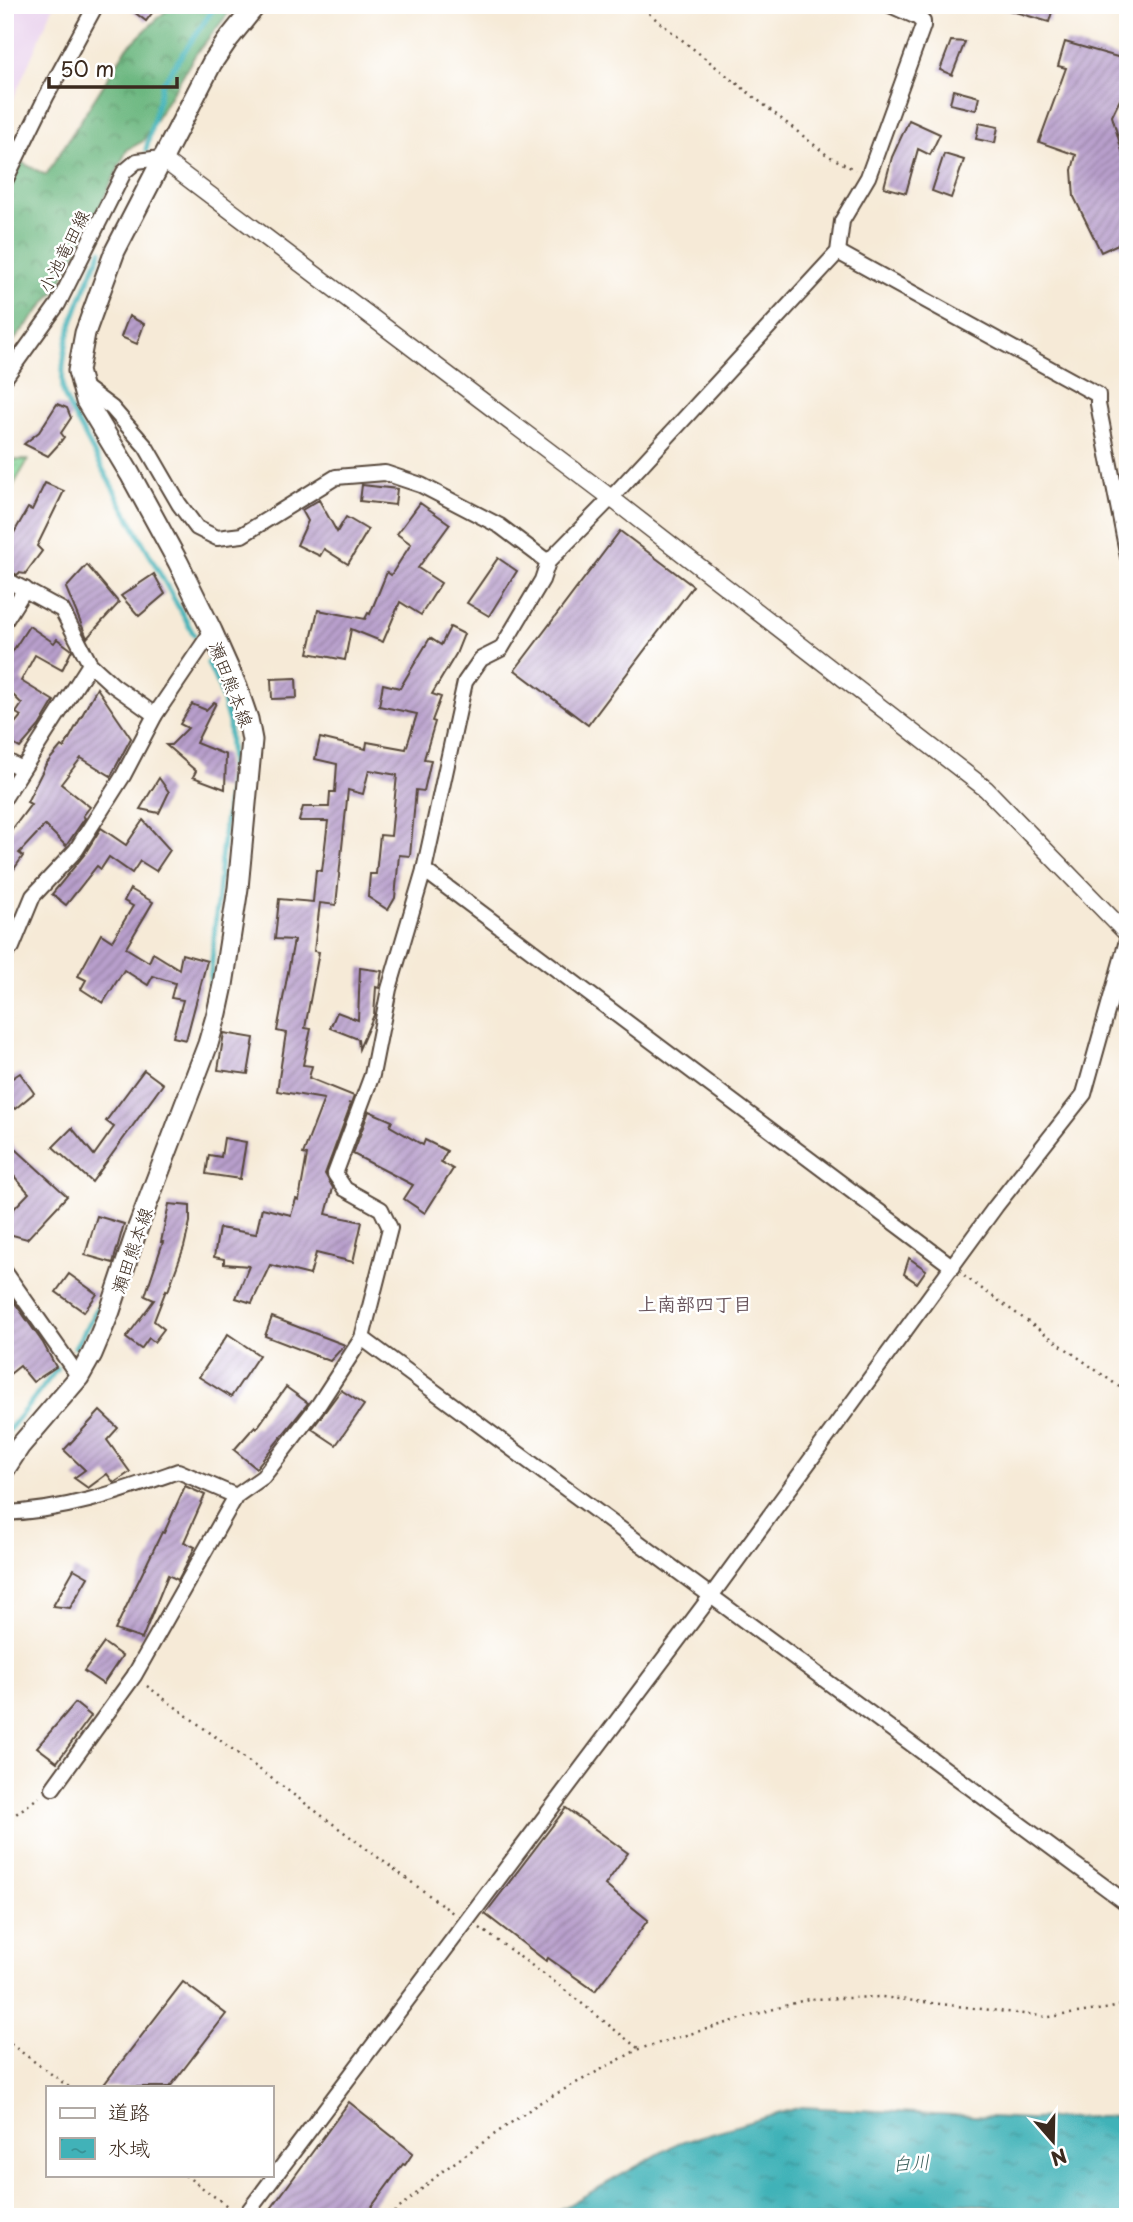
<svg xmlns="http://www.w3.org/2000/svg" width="1133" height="2222" font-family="'Playpen Sans','Klee One',sans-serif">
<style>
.built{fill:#e9d1ed}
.grass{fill:url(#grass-dots);stroke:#60805a;stroke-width:2}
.forest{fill:url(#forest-crowns);stroke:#54704f;stroke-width:2}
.water{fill:url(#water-ripples);stroke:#3e6e6b;stroke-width:2}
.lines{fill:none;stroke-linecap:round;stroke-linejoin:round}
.stream{stroke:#41b2b8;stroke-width:5}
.building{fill:url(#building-hatch)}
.minor-casing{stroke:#57473a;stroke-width:18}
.tertiary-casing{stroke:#57473a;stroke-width:19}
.secondary-casing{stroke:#57473a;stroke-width:23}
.path{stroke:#57473a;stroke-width:2.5;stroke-dasharray:2 5;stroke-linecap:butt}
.minor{stroke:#fff;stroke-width:14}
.tertiary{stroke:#fff;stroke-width:16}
.secondary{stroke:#fff;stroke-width:19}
.labels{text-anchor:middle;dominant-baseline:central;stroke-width:5;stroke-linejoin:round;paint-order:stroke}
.street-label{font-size:18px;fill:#3b2a1e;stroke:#fff}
.neighbourhood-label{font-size:19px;font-weight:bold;fill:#67535b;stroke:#fff}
.water-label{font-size:19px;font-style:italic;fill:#3d605c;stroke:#fff}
</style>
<defs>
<pattern id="grass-dots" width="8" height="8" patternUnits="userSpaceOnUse" patternTransform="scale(1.75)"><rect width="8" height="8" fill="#85d697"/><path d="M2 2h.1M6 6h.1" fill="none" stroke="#74b882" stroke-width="1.8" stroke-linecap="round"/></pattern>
<pattern id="forest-crowns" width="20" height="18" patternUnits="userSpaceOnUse" patternTransform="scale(1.75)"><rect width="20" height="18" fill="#6cb780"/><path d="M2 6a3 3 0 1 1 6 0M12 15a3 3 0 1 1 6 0" fill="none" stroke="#5a9568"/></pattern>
<pattern id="water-ripples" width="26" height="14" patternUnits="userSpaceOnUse" patternTransform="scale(1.75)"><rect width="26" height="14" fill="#41b2b8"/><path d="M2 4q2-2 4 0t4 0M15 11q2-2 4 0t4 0" fill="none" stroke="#389195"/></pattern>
<pattern id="building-hatch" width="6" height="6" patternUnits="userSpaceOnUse" patternTransform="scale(1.75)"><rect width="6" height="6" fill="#b89fcc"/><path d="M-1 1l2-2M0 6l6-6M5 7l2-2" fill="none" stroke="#9782a5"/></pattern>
</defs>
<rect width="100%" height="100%" fill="#fff"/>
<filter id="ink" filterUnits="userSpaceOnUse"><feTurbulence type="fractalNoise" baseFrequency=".0143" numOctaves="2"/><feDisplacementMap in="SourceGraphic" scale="14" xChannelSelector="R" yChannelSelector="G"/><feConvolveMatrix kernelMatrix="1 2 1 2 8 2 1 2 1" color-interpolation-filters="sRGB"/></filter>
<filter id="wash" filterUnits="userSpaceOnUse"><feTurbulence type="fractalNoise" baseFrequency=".00686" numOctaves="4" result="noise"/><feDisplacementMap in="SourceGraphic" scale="28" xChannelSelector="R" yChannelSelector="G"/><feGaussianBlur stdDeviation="1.57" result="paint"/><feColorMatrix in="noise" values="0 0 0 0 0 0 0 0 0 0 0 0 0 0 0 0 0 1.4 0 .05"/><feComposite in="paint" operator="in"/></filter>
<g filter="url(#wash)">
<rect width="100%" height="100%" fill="#f6ead7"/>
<polygon class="built" points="5,5 54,5 5,118"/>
<polygon class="grass" points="5,460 28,460 5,500"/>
<polygon class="forest" points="172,5 235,5 195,55 143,141 127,150 88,231 57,289 5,351 5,192 19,161 46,175 127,48"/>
<polygon class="water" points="801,2107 1030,2119 1128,2116 1128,2217 1070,2217 962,2203 881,2217 551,2217 556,2212 678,2143"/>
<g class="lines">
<g class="stream">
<polyline points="146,150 162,84 216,5"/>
<path d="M101,251C82,296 59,340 63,390C64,402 80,425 86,438C121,504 158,570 194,635"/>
<polyline points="207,1018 221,859 231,771 229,723 220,690 208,663"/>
<polyline points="75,1347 105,1295"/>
<polyline points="5,1435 57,1369"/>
</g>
</g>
<g id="blocks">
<g class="building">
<polygon points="125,5 158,5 146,21"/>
<polygon points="1005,5 1054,5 1049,22 1005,9"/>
<polygon points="951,41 965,42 952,75 940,70"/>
<polygon points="1065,42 1128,60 1128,83 1112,116 1128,172 1128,252 1118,244 1101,252 1074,197 1072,170 1076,155 1039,142 1066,68 1058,66"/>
<polygon points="953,90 979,97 976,110 950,104"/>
<polygon points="909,120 940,134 930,155 918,149 906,193 884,187 892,157"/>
<polygon points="979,123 998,127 995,143 976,139"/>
<polygon points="944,154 964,160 951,198 932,191"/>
<polygon points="129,316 144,324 137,344 121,337"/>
<polygon points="57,404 67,408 71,418 61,433 64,437 58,445 48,456 24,444 39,432"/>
<polygon points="45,483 64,491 37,546 42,551 25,574 19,573 17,575 5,569 5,536 11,538 28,508 32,510"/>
<polygon points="362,485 397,489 395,505 360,501"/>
<polygon points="319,500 337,532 346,517 368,530 348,564 324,549 320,556 297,545 308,521 302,510"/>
<polygon points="420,503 450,524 418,568 441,583 421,615 400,602 383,642 351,629 345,660 308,653 318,610 365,619 368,613 370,614 387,572 391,575 411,544 397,534"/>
<polygon points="620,531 693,586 588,725 515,670"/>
<polygon points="498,558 517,571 489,616 467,603"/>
<polygon points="87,565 119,603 87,638 66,588"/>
<polygon points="154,574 165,594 139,616 121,596"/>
<polygon points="29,626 54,643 57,639 72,650 62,670 35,655 21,681 54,701 39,726 20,748 5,740 5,735 21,716 16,713 22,704 5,687 5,663"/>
<polygon points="450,627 464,634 456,654 432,694 441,697 432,721 435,722 424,759 431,760 424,791 416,790 410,856 399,855 395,898 388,910 368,897 370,874 376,874 380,835 391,836 397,775 369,770 363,794 348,790 336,905 320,903 314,951 319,952 305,1028 311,1029 303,1065 312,1066 309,1078 354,1096 351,1104 348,1103 351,1104 325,1174 333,1188 326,1214 362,1222 353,1262 316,1253 310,1275 270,1265 252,1303 236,1298 249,1266 224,1264 224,1259 214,1257 219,1228 256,1234 262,1208 291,1215 296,1199 299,1200 307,1155 303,1154 324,1099 277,1091 286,1033 277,1031 294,940 275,939 279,899 313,902 316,870 322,871 328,821 299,821 303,807 329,807 330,792 335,792 337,764 315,759 320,738 366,749 367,742 406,749 417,714 379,706 383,684 400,688 430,638 441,645"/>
<polygon points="296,678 297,698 272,699 271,679"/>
<polygon points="97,688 131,738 111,776 81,758 61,784 90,807 83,816 85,818 66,846 45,825 19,853 23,856 5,882 5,839 31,804 27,802 46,764 61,746 64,748"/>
<polygon points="214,702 216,703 196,743 226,755 225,789 193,777 196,771 166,745 171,745 188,728 180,724 192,704 206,710"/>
<polygon points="159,778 169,792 159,813 140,809"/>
<polygon points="143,820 170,850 156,871 140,861 132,873 109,857 101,869 97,866 66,905 52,894 84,855 101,828 126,845"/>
<polygon points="130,889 153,902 126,948 149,962 153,953 179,969 182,954 207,961 186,1040 173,1037 183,1000 171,998 175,983 153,976 148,985 124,970 103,1003 81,989 86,980 78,976 101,934 112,941 133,906 124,901"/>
<polygon points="360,968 382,971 379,988 376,987 374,1015 359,1049 358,1039 330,1028 337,1012 358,1020"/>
<polygon points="224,1033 254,1038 248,1074 218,1070"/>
<polygon points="144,1070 163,1084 92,1182 53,1147 72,1128 94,1155 114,1127 106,1121"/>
<polygon points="20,1073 34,1093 15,1109 5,1100 5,1083"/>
<polygon points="369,1111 392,1121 390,1126 423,1145 425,1140 447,1151 441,1162 453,1169 425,1213 404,1199 413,1185 353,1154"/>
<polygon points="224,1138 246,1142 240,1179 206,1174 209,1155 221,1157"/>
<polygon points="5,1139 67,1196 27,1239 5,1233 5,1218 29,1193 5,1166"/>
<polygon points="169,1204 190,1206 190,1222 184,1247 168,1291 166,1290 154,1321 164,1329 154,1342 149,1338 141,1349 126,1338 154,1300 145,1296 163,1242 161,1242"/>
<polygon points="97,1216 124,1224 113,1263 85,1255"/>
<polygon points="909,1258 926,1270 917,1283 904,1274"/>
<polygon points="69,1274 97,1294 84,1312 56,1292"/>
<polygon points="10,1296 43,1343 56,1367 33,1382 20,1366 5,1378 5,1300"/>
<polygon points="272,1317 345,1345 330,1361 265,1336"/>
<polygon points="228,1334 259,1355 231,1397 199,1377"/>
<polygon points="286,1387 308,1403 256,1468 234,1450 255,1426 257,1428"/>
<polygon points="341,1390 364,1405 336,1445 312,1429"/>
<polygon points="100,1411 118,1428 107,1440 130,1472 114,1483 107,1474 88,1488 74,1478 85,1470 64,1450"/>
<polygon points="185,1486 205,1495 184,1542 195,1547 188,1561 178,1580 168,1575 142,1639 115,1630 162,1532 164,1533"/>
<polygon points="74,1569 88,1577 70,1608 53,1606"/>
<polygon points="104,1643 122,1656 103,1684 84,1671"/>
<polygon points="75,1703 91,1716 57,1762 37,1747"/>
<polygon points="566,1808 628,1853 605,1885 648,1920 595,1991 548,1958 546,1961 485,1914"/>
<polygon points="183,1982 226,2014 170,2087 102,2087"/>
<polygon points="349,2102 413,2153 405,2165 403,2164 364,2217 279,2217 270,2210"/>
</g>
</g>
</g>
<g filter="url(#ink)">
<use href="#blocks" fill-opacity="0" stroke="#57473a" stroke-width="2"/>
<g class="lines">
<defs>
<g id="minor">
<polyline points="5,181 46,97 96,5"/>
<polyline points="838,252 1098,395 1098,404 1128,557"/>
<polyline points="5,378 58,304 124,172 137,161 161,158"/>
<polyline points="80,384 112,408 146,447 179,504 197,528 217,538 242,535 336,477 385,473 421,485 500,526 548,562"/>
<polyline points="5,579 62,610 90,664 113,685 155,715"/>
<polyline points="5,621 25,589"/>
<polyline points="5,760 22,769"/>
<polyline points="5,797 90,664"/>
<polyline points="424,870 953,1267"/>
<polyline points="5,953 12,947 33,896 76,850 123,776 155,715 212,631"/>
<polyline points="5,1272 79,1377"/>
<polyline points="362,1338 1128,1904"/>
<path d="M5,1513C70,1510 118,1492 178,1471L236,1496"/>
<polyline points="53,1788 134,1676 236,1496 263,1477 319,1404 362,1338 390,1228 381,1209 345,1189 335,1174 372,1075 389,989 424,870 465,682 481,659 501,649 542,580 548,562 611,498 838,252 842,221 868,177 923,26 923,22 917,17 890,5"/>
<polyline points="244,2217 711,1596 996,1206 1084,1094 1128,937"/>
</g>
<polyline id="tertiary" points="161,158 611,498 986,789 1128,935"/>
<polyline id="secondary" points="5,1469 20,1446 79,1377 92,1354 110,1311 137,1230 208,1044 217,1013 223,985 238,888 252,740 248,719 237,687 212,631 178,562 130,474 86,401 78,371 85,333 115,251 212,63 227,41 256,5"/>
</defs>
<use href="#minor" class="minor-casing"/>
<use href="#tertiary" class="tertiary-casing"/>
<use href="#secondary" class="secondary-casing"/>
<g class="path">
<polyline points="638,5 827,155 855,170"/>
<polyline points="964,1276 1128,1393"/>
<polyline points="147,1686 453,1913"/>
<polyline points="5,1822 39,1797"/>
<polyline points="480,1928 556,1983 639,2049"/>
<polyline points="5,2040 69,2087"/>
<polyline points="185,2175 230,2208"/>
<polyline points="389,2217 444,2170 539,2103 639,2049 808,1999 882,1997 1049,2017 1111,2008 1128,2003"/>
</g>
<use href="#minor" class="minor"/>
<use href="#tertiary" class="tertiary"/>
<use href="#secondary" class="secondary"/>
</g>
</g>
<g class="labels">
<g class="street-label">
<text transform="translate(63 251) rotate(-63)">小池竜田線</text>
<text transform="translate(232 684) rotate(69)">瀬田熊本線</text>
<text transform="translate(131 1250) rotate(-71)">瀬田熊本線</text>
</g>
<g class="neighbourhood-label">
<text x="695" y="1303">上南部四丁目</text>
</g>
<g class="water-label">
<text transform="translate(911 2162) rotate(-4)">白川</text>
</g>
</g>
<rect width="1133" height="2222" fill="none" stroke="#fff" stroke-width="28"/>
<rect x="46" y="2086" width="228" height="91" fill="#ffffff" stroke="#b1aaa5" stroke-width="2"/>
<rect x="60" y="2108" width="35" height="10" fill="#ffffff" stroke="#b1aaa5" stroke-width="2"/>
<text x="108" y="2120" font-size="21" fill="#3b2a1e">道路</text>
<rect x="60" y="2138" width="35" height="21" fill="url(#water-ripples)" stroke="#b1aaa5" stroke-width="2"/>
<text x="108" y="2156" font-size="21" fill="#3b2a1e">水域</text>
<g transform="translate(1053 2141) rotate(160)" stroke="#ffffff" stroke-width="5" paint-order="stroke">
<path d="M0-5L12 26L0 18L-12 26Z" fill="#3b2a1e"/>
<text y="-10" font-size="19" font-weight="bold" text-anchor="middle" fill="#3b2a1e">N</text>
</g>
<path d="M49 77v10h128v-10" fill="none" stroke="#3b2a1e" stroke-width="3.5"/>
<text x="60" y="77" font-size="21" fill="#3b2a1e" stroke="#ffffff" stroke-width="5" paint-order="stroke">50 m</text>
</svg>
